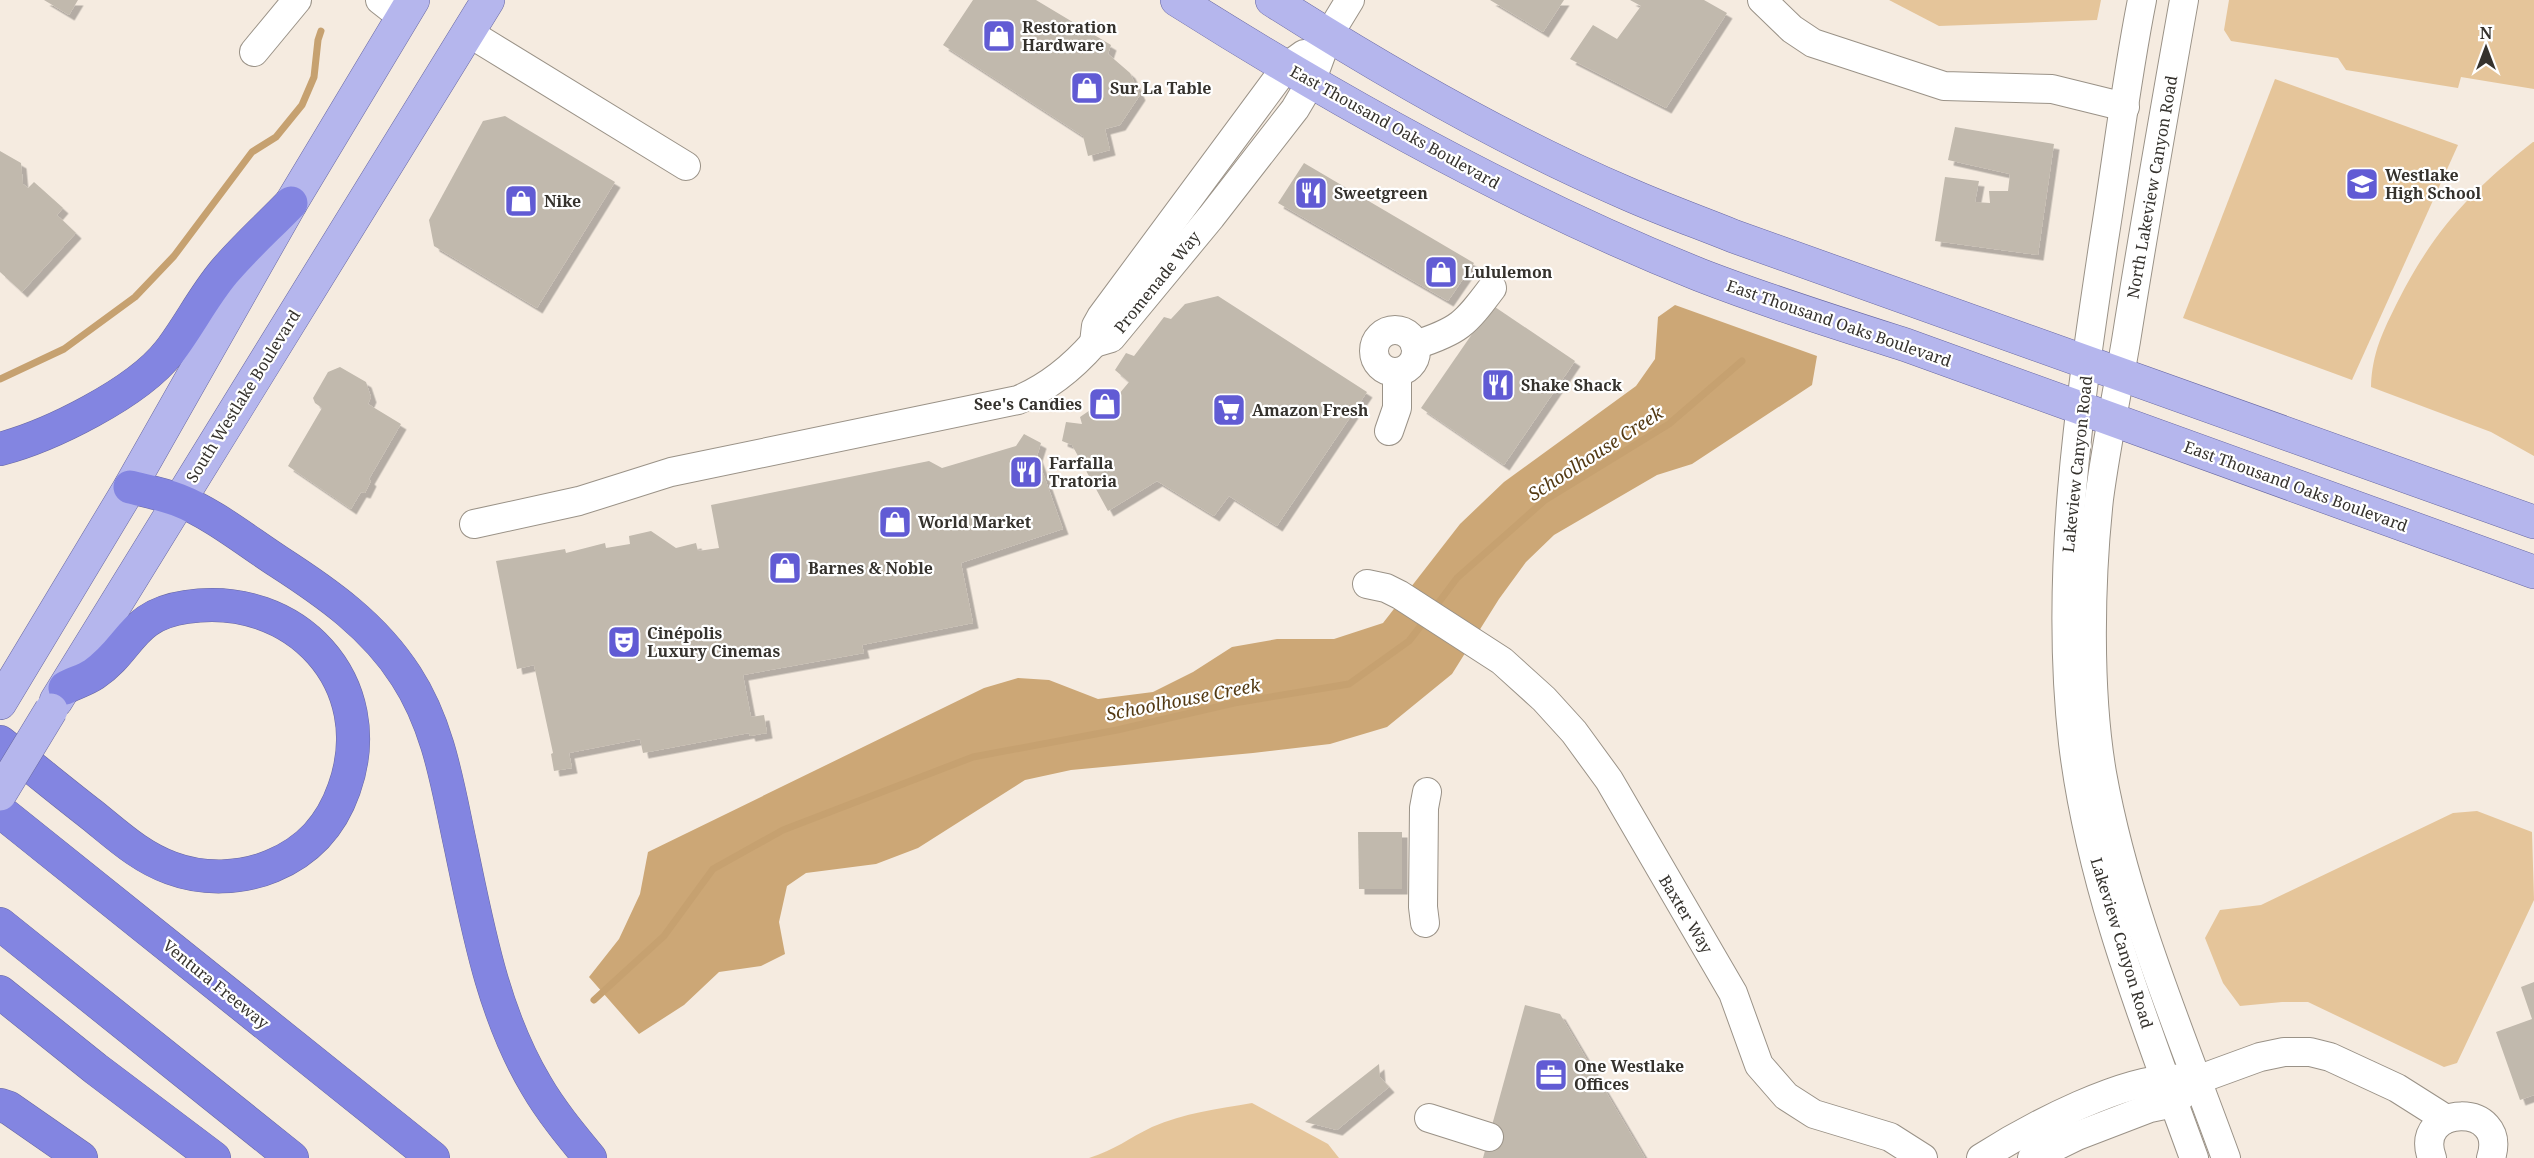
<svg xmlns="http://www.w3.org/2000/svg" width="2534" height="1158" font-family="'Noto Serif',serif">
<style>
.green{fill:#e5c59a}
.forest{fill:#cca776}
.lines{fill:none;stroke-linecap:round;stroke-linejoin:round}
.stream{stroke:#c6a170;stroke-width:7}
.building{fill:#c1b9ad;filter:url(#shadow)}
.minor-casing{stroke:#9a9287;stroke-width:30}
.major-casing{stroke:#6868a2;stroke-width:34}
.highway-casing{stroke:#6868a2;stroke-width:34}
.minor{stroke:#fff;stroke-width:28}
.major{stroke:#b5b6ed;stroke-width:33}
.highway{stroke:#8385e1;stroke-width:33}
.major-bridge-casing{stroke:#6868a2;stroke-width:34;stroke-linecap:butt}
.major-bridge{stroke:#b5b6ed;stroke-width:33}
.labels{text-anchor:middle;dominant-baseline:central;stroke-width:4.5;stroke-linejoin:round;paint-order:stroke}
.poi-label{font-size:16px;font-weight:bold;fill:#35322d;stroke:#fff;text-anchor:start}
.street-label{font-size:16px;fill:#35322d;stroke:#fff}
.water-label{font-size:18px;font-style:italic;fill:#533912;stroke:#fff}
</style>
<defs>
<filter id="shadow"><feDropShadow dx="5.5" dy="5.5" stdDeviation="0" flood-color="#0004"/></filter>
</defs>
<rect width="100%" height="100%" fill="#f5ebe0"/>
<g class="green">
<polygon points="1889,0 2101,0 2097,20 1939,26"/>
<polygon points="2229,0 2534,0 2534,89 2461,77 2458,88 2346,70 2338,58 2231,41 2224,30"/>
<polygon points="2275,79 2458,145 2352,380 2183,318"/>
<path d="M2533,142H2534V456L2491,432L2371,387C2372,353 2383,331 2398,301C2434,230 2471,191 2533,142Z"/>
<polygon points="2477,811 2532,832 2534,900 2457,1063 2444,1067 2308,1002 2282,1002 2240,1006 2223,983 2205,938 2220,910 2261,905 2453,813"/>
<path d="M1252,1103L1328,1144L1339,1158H1089C1115,1150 1129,1138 1152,1127C1184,1113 1218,1109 1252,1103Z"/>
</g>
<polygon class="forest" points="1675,305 1817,356 1812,385 1692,464 1657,475 1554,535 1526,562 1499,599 1452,674 1387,727 1330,744 1253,753 1071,770 1025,780 918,848 876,864 806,873 787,886 779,922 785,954 761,966 719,972 684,1005 639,1034 589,977 619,939 640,894 648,852 984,688 1018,678 1049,680 1098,699 1153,692 1193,672 1232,647 1277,639 1334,639 1383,623 1460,524 1504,482 1636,386 1655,359 1658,317"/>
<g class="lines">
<g class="stream">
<polyline points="0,379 64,349 135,297 174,256 252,152 276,137 302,105 314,77 318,40 321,31"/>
<polyline points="1433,610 1457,578 1545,500 1669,424 1742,361"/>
<polyline points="594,1000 664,936 713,869 783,830 973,757 1117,730 1234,703 1349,684 1409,641 1426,619"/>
</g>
</g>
<g class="building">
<polygon points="44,0 78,0 69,15"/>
<polygon points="973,0 1036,0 1111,45 1108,54 1130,73 1140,95 1120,125 1105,129 1110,150 1088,156 1083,136 943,45"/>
<polygon points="1490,0 1564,0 1543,32"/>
<polygon points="1630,0 1704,0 1727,13 1666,108 1570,59 1593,25 1617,39 1641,6"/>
<polygon points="505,116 615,182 537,308 434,246 429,220 483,121"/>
<polygon points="1955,127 2054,144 2038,255 1935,241 1945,177 1979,181 1975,202 1990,203 1989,191 2008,191 2010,174 1948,160"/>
<polygon points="0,151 21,163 23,184 28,188 34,182 63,208 57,215 76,233 22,292 0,272"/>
<polygon points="1304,163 1474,263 1448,301 1278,203"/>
<polygon points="1218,296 1367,392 1277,526 1229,496 1214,516 1157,481 1108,511 1072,445 1062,441 1066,422 1082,424 1080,417 1099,404 1097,400 1107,393 1114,400 1129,382 1115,370 1126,353 1134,356 1164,317 1171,319 1185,304"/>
<polygon points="1492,305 1575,361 1504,465 1421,408"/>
<polygon points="340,367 366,382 371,397 368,404 401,424 369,479 371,481 365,493 361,492 351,509 288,466 322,408 315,403 313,398 328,372"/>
<polygon points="1024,434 1041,443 1037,456 1063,529 961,563 973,623 862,645 864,653 743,675 751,717 764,715 767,733 750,736 749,733 643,753 640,739 569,753 572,768 554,771 551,754 553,753 534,665 517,669 496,561 565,549 566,553 605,543 606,548 630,544 629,536 651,531 676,548 696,543 698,551 719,548 711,505 929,461 942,468 1016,446"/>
<polygon points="1358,832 1402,832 1402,889 1359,889"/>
<polygon points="2534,982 2534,1095 2520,1100 2496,1032 2532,1019 2521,987"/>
<polygon points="1525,1005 1560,1014 1645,1158 1483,1158"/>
<polygon points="1379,1064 1380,1077 1389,1087 1337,1130 1305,1122"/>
</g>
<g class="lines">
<defs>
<g id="minor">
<polyline points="380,0 403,18"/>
<polyline points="1762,0 1792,29 1813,43 1944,86 2052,89 2125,107"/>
<path d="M2142,0C2126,80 2117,160 2104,240C2079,406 2054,575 2073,743C2090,886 2145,1023 2194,1158"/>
<path d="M2184,0C2164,113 2144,227 2126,341C2117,394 2106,446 2099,499C2090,582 2088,691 2102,773C2126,907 2180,1031 2226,1158"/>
<polyline points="469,33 686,166"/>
<polyline points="254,52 297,0"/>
<circle cx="1395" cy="351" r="21"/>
<polyline points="1094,343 1111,338 1211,217 1295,109 1311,82 1328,36 1350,0"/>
<polyline points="1094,343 1096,326 1101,317 1286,67 1304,54"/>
<path d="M1415,345C1459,331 1465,324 1492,288"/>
<polyline points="1389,431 1397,408 1397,373"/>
<path d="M474,524L579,501L671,472L1018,400C1049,387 1072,368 1094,343"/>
<polyline points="1367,584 1386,588 1400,595 1502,661 1544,699 1574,732 1609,780 1733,993 1759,1065 1786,1096 1814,1114 1890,1137 1923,1158"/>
<polyline points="1425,923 1423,907 1424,808 1427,792"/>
<polyline points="1429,1118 1489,1137"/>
<path d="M1981,1158C2028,1128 2128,1074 2183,1079"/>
<polyline points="2032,1158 2077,1136 2150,1108 2174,1103 2197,1080 2260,1057 2284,1052 2310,1052 2330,1057 2397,1088 2446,1119"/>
<path d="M2432,1158C2412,1104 2509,1101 2491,1158"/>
</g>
<g id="major">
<path d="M1177,0C1343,105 1517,202 1700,275C1767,301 1837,323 1906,345L2534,572"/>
<path d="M1272,0C1385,72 1504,141 1628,194C1662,209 1698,222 1733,236L2534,522"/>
<polyline points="56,701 488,0"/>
<polyline points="0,703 130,487 291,203 413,0"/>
</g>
<g id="highway">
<path d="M0,449C50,436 137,393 169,352C189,326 203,297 224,272C244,248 269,226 291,203"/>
<path d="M130,487C146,491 163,494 178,500C212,513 248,542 279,562C327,593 374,626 406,676C440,728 448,789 461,848C478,929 493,1013 536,1085C551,1111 571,1135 590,1158"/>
<path d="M0,742C31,766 61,791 92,815C117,835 140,857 171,868C203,880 241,879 272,866C308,851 331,826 344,789C382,683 295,590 186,607C130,615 132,648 94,674C85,680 74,683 65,688"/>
<polyline points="0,811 433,1158"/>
<polyline points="0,924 292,1158"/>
<polyline points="0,992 96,1069 214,1158"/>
<polyline points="0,1105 9,1108 81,1158"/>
</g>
</defs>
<use href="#minor" class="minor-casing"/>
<use href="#major" class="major-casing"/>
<use href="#highway" class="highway-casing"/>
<use href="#minor" class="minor"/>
<use href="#major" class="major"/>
<use href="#highway" class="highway"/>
<defs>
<polyline id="major-bridge" points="0,794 51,710"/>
</defs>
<use href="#major-bridge" class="major-bridge-casing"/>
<use href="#major-bridge" class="major-bridge"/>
</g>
<defs>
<symbol id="shop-square" viewBox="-11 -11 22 22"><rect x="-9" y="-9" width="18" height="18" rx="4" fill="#615bd4" stroke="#fff"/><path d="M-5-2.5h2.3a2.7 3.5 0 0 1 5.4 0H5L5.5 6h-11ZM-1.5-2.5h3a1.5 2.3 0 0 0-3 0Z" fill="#fff"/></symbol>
<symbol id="school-square" viewBox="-11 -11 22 22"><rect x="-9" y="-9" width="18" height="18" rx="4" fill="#615bd4" stroke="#fff"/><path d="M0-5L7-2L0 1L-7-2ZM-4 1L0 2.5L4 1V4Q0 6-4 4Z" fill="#fff"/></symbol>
<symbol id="restaurant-square" viewBox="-11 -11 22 22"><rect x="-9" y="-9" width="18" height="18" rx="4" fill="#615bd4" stroke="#fff"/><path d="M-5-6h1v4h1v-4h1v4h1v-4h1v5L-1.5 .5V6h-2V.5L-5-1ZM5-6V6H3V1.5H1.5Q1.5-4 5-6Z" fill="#fff"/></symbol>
<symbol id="supermarket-square" viewBox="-11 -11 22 22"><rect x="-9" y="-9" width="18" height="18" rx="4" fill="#615bd4" stroke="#fff"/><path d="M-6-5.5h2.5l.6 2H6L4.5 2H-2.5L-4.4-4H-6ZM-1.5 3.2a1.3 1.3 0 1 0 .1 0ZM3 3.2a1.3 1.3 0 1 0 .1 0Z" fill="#fff"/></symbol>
<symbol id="theatre-square" viewBox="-11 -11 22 22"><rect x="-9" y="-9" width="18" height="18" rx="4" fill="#615bd4" stroke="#fff"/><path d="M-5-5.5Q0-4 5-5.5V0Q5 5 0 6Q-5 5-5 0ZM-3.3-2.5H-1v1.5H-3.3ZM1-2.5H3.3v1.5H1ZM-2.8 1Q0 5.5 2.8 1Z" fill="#fff"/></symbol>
<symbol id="office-square" viewBox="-11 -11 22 22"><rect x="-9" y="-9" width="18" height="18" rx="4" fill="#615bd4" stroke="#fff"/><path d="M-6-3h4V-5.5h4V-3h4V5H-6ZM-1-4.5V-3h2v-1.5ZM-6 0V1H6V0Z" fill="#fff"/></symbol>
</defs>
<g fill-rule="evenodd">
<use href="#shop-square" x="980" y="17" width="38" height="38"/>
<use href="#shop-square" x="1068" y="69" width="38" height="38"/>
<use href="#school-square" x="2343" y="165" width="38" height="38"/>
<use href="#restaurant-square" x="1292" y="174" width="38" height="38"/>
<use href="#shop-square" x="502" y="182" width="38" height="38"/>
<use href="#shop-square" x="1422" y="253" width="38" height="38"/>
<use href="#restaurant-square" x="1479" y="366" width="38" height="38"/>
<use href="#shop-square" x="1086" y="385" width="38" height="38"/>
<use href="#supermarket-square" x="1210" y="391" width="38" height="38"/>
<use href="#restaurant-square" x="1007" y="453" width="38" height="38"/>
<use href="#shop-square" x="876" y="503" width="38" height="38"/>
<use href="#shop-square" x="766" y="549" width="38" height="38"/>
<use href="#theatre-square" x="605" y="623" width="38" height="38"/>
<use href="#office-square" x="1532" y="1056" width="38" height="38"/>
</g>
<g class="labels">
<g class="poi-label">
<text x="1022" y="27">Restoration<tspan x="1022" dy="18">Hardware</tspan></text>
<text x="1110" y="88">Sur La Table</text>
<text x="2385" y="175">Westlake<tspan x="2385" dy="18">High School</tspan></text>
<text x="1334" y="193">Sweetgreen</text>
<text x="544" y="201">Nike</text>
<text x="1464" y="272">Lululemon</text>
<text x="1521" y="385">Shake Shack</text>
<text x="1082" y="404" text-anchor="end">See's Candies</text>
<text x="1252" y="410">Amazon Fresh</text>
<text x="1049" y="463">Farfalla<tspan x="1049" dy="18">Tratoria</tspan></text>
<text x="918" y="522">World Market</text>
<text x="808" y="568">Barnes &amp; Noble</text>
<text x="647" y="633">Cinépolis<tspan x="647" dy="18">Luxury Cinemas</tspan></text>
<text x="1574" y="1066">One Westlake<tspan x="1574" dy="18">Offices</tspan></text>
</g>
<g class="street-label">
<text transform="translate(1395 127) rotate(29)">East Thousand Oaks Boulevard</text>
<text transform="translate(2152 187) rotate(-80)">North Lakeview Canyon Road</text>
<text transform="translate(1157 282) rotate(-51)">Promenade Way</text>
<text transform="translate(1839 323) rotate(19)">East Thousand Oaks Boulevard</text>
<text transform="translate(243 396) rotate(-58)">South Westlake Boulevard</text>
<text transform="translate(2077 464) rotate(-84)">Lakeview Canyon Road</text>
<text transform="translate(2296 486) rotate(20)">East Thousand Oaks Boulevard</text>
<text transform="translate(1686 914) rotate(59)">Baxter Way</text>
<text transform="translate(2122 943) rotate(73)">Lakeview Canyon Road</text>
<text transform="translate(216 984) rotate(39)">Ventura Freeway</text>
</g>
<g class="water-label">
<text transform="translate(1595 453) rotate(-33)">Schoolhouse Creek</text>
<text transform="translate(1183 699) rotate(-11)">Schoolhouse Creek</text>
</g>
</g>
<g transform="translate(2486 48)" stroke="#ffffff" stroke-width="4.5" paint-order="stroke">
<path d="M0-4.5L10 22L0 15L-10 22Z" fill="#35322d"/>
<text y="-9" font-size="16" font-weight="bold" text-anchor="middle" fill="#35322d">N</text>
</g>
</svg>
